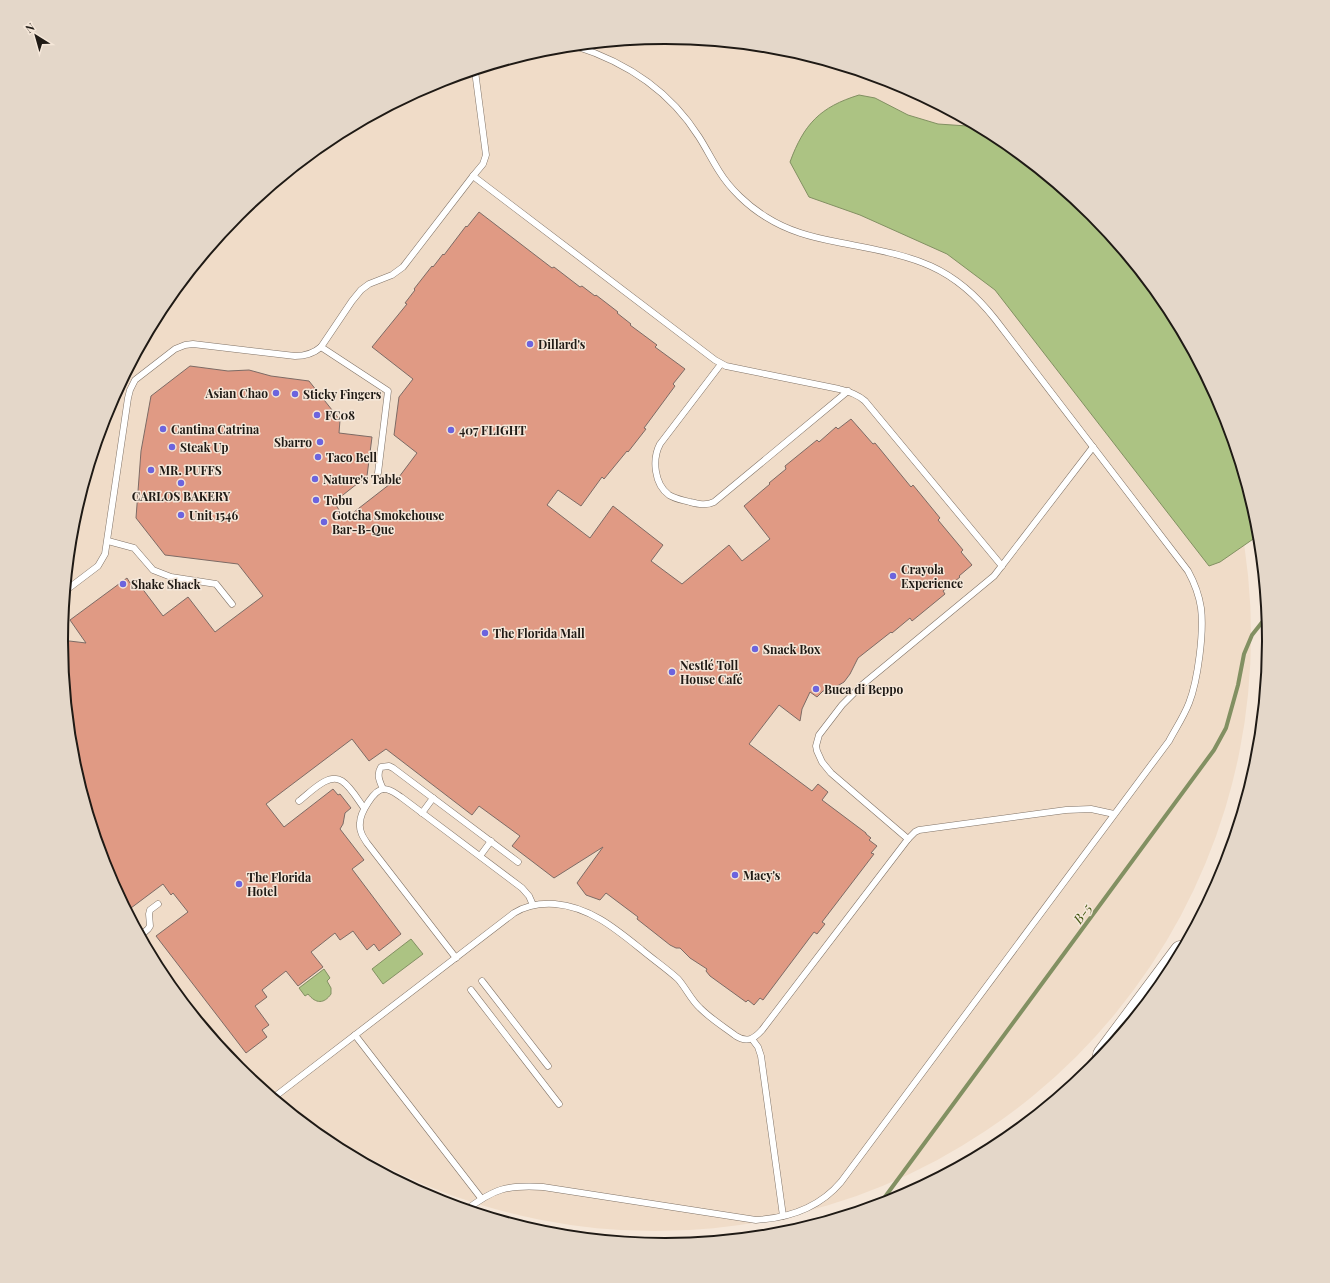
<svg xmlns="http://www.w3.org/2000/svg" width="1330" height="1283" font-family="'Playfair Display',serif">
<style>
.built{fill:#f0dcc8}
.water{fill:#acc383;stroke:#829062}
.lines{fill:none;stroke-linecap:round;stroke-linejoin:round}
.stream{stroke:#829062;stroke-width:4}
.building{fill:#e09a84;stroke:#7d6b65}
.service-casing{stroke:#807367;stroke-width:7}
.motorway-casing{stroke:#807367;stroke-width:23}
.service{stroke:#fff;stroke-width:6}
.motorway{stroke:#fff;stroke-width:22}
.poi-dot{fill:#6c64de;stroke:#f5e7d9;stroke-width:1.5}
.labels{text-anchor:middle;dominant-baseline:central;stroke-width:3;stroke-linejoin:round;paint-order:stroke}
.poi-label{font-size:12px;font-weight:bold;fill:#1f1a15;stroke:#f5e7d9;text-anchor:start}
.water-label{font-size:13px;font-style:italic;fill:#425610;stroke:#f5e7d9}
.rim{fill:none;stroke:#1f1a15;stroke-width:2}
</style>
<rect width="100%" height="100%" fill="#f5e7d9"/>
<circle class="built" cx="655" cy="635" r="596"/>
<g class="water">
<path d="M859,95L875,98L908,115L938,124L967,126L976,125L1001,139L1093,214L1168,306L1224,410L1258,524L1259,535L1220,562L1209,566L995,290L947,254L860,215L809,197L790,162C804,124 820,107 859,95Z"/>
<polygon points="411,939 423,954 383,984 372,969"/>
<path d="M324,969L330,978L327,981L331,988V994C324,1004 316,1004 308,994L305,996L299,988Z"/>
</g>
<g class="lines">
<polyline class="stream" points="879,1205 1214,750 1226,728 1238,685 1244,654 1252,635 1267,616"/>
</g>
<polygon class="building" points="479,212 552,268 554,267 580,287 582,286 595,296 596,295 618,312 617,313 631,324 630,325 657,345 655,347 685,369 673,384 675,386 644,428 646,429 628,452 627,451 604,479 602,477 581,506 558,490 547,505 590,538 613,506 663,545 651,561 682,584 729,545 742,561 770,539 744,506 770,484 769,483 786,469 785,466 817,440 819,442 836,427 838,429 851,419 873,444 875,443 911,487 913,485 940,518 938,520 963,550 961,552 972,565 959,576 960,577 943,591 945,594 912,621 910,618 892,633 891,632 858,658 850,674 844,682 834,688 823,691 817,697 810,692 802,709 800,721 779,705 749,744 812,791 818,784 828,792 822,800 866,833 866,834 871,838 869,840 877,846 871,853 874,854 822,922 825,924 817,934 814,932 763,1000 760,998 754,1005 748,1000 746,1002 710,976 706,971 707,969 690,958 680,948 676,948 670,945 637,919 638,917 606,893 600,900 586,895 577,883 603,847 554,878 512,846 520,836 479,806 472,815 386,749 369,761 352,739 266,804 284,827 333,789 338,795 340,794 351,808 345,813 343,824 340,829 364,860 352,869 401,934 379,951 374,944 367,950 353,931 340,940 335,933 311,952 323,967 298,986 286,971 262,990 267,997 255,1006 269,1025 262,1030 267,1037 246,1053 156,936 188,912 173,893 171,895 163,884 127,911 106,873 72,759 61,640 86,643 70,620 127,578 130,583 135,579 163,616 188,597 215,632 263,596 238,564 165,555 136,518 141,451 151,396 190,366 228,371 249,370 271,376 309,381 340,420 339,433 372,437 367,476 334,502 345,519 399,477 417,453 394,435 399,397 413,379 372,347 407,304 405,303 415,290 414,289 432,266 433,267 443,254 444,255 466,226 467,227"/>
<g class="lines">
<defs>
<g id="service">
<path d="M475,71L486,155L483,164L473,176L715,360L726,366L839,389C849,392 857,394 865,401L1002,566"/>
<polyline points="321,347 388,391 378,473"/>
<path d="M721,364L660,444C652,459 654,484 669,495C675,499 683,500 690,502C698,504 706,506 714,502L848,391"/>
<polyline points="108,541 134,548 153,570 171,577 216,584 232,604"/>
<path d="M65,591L98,566L105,554L128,398L130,390L135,380L175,349L185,345L193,344L295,356C305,356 313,354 321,347L352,301L361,290L369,284L392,275L403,267L473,176"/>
<path d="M383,789C380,782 376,775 381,767L389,766L393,768L518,862"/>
<path d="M299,801C310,793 328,772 342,781C351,787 358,800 364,808"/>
<polyline points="422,813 433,798"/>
<polyline points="908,839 831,773 822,762 817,751 816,746 819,735 842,705 862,685 994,576 1093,447"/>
<polyline points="480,856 491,841"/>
<polyline points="140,936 148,929 150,926 149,914 150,910 158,904"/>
<path d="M456,958L367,843C363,837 359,831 360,823C360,813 374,789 384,789C391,789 396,794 401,797L522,888L529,896L533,905"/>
<polyline points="482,981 548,1066"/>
<polyline points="471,990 559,1104"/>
<polyline points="355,1035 481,1198"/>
<polyline points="752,1039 758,1047 761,1056 783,1216"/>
<path d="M273,1098L514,913C527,905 540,903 555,904C590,907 616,929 642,950C654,960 667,969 678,979C686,988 691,1000 700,1008C711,1019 724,1027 736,1036C747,1043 754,1039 762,1030L908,839L915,832L919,830L1066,810L1091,809L1114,814"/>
<path d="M466,1210C495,1188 507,1185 543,1187L756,1220C790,1218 819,1208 841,1182L1169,741C1176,728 1184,716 1189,703C1198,680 1204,632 1201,608C1199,595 1194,582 1188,571L995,319C948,259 906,256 837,242C811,237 788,231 766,217C748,206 730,189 719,171C712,160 706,148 699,137C670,91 626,62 575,46"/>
</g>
<polyline id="motorway" points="1104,1055 1181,952"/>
</defs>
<use href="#service" class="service-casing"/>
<use href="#motorway" class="motorway-casing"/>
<use href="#service" class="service"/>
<use href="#motorway" class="motorway"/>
</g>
<g class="poi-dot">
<circle cx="530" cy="344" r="4"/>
<circle cx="276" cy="393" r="4"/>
<circle cx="295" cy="394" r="4"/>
<circle cx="317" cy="415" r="4"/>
<circle cx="163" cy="429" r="4"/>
<circle cx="451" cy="430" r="4"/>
<circle cx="320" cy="442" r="4"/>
<circle cx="172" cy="447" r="4"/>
<circle cx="318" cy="457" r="4"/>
<circle cx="151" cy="470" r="4"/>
<circle cx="315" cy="479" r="4"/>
<circle cx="181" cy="483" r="4"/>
<circle cx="316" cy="500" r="4"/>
<circle cx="181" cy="515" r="4"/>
<circle cx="324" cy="522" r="4"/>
<circle cx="893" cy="576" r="4"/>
<circle cx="123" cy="584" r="4"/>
<circle cx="485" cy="633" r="4"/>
<circle cx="755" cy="649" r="4"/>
<circle cx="672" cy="672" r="4"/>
<circle cx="816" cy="689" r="4"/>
<circle cx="735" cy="875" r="4"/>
<circle cx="239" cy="884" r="4"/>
</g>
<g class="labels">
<g class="poi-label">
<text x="538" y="344">Dillard's</text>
<text x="268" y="393" text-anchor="end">Asian Chao</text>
<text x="303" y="394">Sticky Fingers</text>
<text x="325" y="415">FC08</text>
<text x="171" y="429">Cantina Catrina</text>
<text x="459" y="430">407 FLIGHT</text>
<text x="312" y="442" text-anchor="end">Sbarro</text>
<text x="180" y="447">Steak Up</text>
<text x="326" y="457">Taco Bell</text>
<text x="159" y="470">MR. PUFFS</text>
<text x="323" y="479">Nature's Table</text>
<text x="181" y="496" text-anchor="middle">CARLOS BAKERY</text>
<text x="324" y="500">Tobu</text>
<text x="189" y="515">Unit 1546</text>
<text x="332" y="515">Gotcha Smokehouse<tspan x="332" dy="14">Bar-B-Que</tspan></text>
<text x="901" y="569">Crayola<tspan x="901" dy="14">Experience</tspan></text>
<text x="131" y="584">Shake Shack</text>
<text x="493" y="633">The Florida Mall</text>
<text x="763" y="649">Snack Box</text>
<text x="680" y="665">Nestlé Toll<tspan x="680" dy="14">House Café</tspan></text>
<text x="824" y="689">Buca di Beppo</text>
<text x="743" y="875">Macy's</text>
<text x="247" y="877">The Florida<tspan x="247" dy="14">Hotel</tspan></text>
</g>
<g class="water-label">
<text transform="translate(1082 913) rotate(-54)">B-5</text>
</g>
</g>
<path d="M0 0H1330V1283H0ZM68 641a597 597 0 1 1 1194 0a597 597 0 1 1-1194 0Z" fill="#e4d7c9" fill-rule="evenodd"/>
<path class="rim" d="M68 641a597 597 0 1 1 1194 0a597 597 0 1 1-1194 0Z"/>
<g transform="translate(36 36) rotate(323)" stroke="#f5e7d9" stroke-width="3" paint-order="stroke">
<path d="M0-3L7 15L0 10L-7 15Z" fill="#1f1a15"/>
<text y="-6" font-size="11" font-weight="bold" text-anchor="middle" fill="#1f1a15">N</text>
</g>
</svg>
